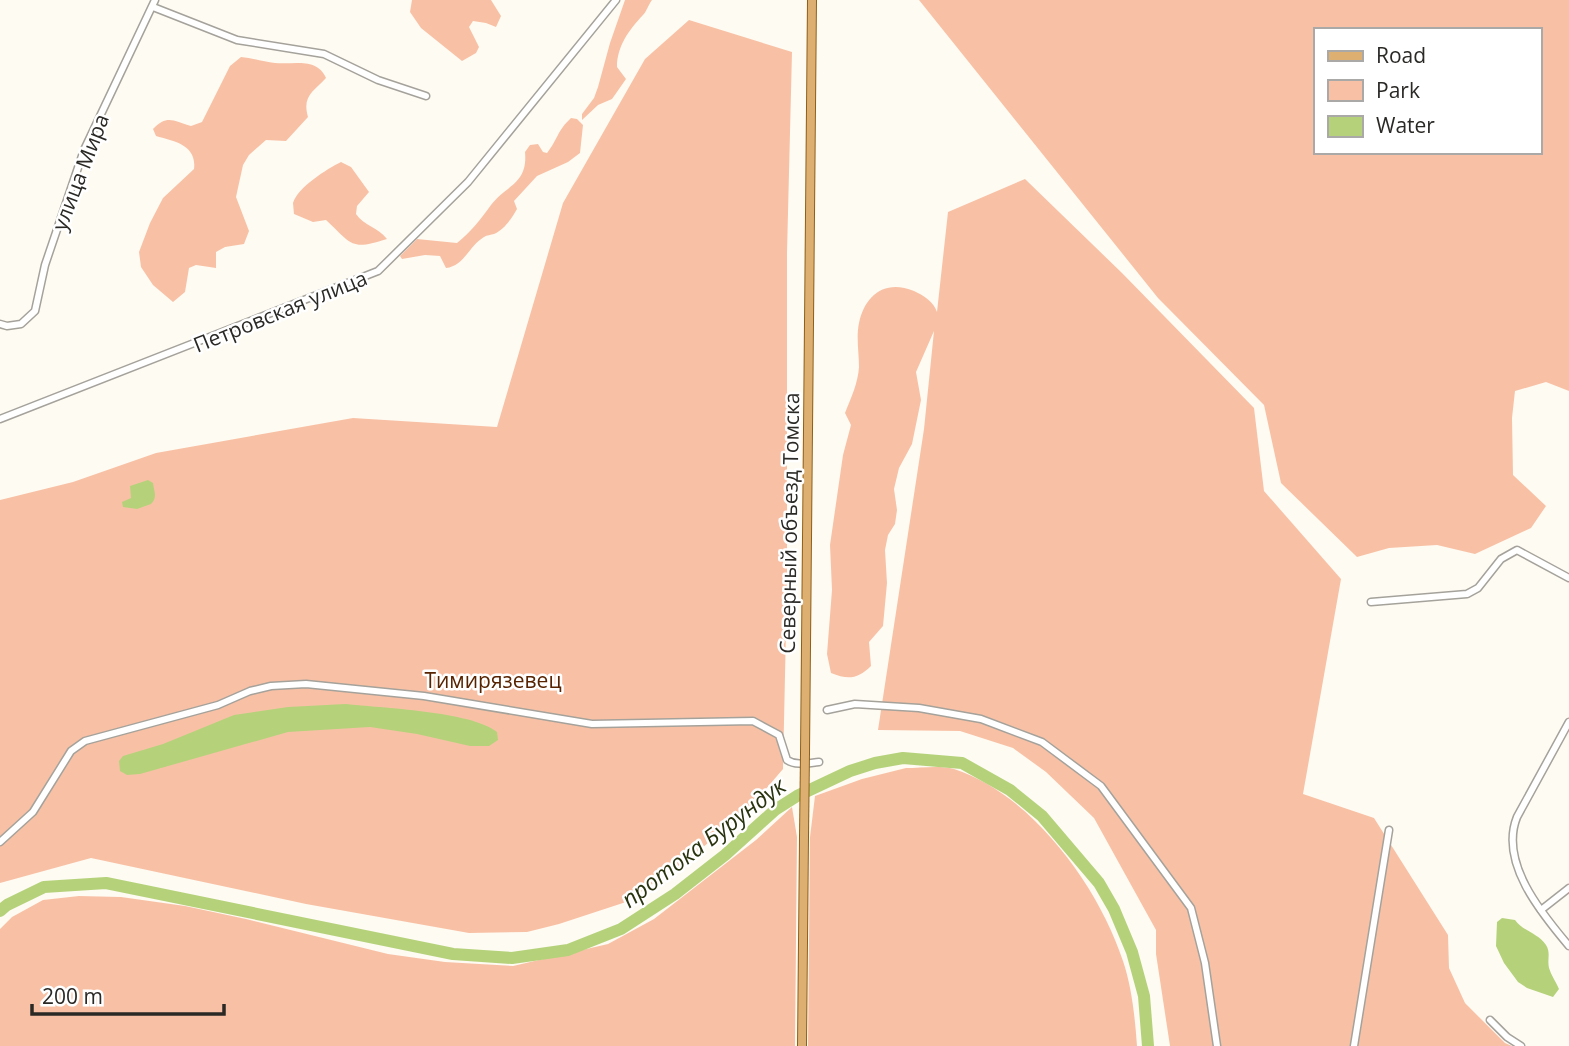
<svg xmlns="http://www.w3.org/2000/svg" width="1569" height="1046" font-family="'Open Sans',sans-serif">
<style>
.green{fill:#f8c1a5;fill-rule:evenodd}
.water{fill:#b5d27b}
.lines{fill:none;stroke-linecap:round;stroke-linejoin:round}
.river{stroke:#b5d27b;stroke-width:12}
.minor-casing{stroke:#a5a29b;stroke-width:9}
.major-casing{stroke:#8f5f19;stroke-width:10}
.minor{stroke:#fff;stroke-width:6}
.major{stroke:#ddb071;stroke-width:8}
.major-bridge-casing{stroke:#8f5f19;stroke-width:10;stroke-linecap:butt}
.major-bridge{stroke:#ddb071;stroke-width:8}
.labels{text-anchor:middle;dominant-baseline:central;stroke-width:5;stroke-linejoin:round;paint-order:stroke}
.street-label{font-size:21px;fill:#2a2926;stroke:#fff}
.park-label{font-size:21px;fill:#572301;stroke:#fff}
.water-label{font-size:23px;font-style:italic;fill:#29340f;stroke:#fff}
</style>
<rect width="100%" height="100%" fill="#fefbf3"/>
<g class="green">
<polygon points="412,0 491,0 501,16 496,27 486,23 473,21 469,27 479,47 476,53 462,61 421,28 410,12"/>
<path d="M625,0H652C648,5 647,11 643,15C629,30 617,46 617,67L626,79L612,99L598,105L582,120V114L594,98L598,87L610,43Z"/>
<path d="M919,0H1569V391L1546,382L1515,391L1512,418L1513,475L1546,506L1531,528L1475,554L1437,545L1389,548L1357,557L1281,483L1264,405L1158,298ZM1315,30H1539V152H1315Z"/>
<polygon points="689,20 792,52 787,253 787,583 783,769 753,804 694,855 626,902 559,924 527,932 469,933 306,904 91,858 0,883 0,500 73,482 156,453 353,418 497,427 563,203 645,59"/>
<path d="M241,57C253,58 264,62 275,63C293,65 317,57 326,78C313,92 302,96 308,117L286,141L266,140L249,155L243,165L236,197L249,231L244,244L225,247L216,252V268L196,265L189,268L185,292L173,302L153,285L141,267L139,252L150,223L163,198L194,169C197,145 174,141 156,136L153,129C167,114 174,121 191,126L202,122L230,66Z"/>
<path d="M571,118L577,119L583,125L580,153L568,162L537,176L514,201L517,209C512,218 504,230 494,234C491,235 487,235 484,237C469,246 464,266 446,268L440,256L425,255L402,259L400,256L417,239L457,243C471,232 480,220 491,205C506,185 528,184 525,152L530,145L538,144L543,152L547,153C558,139 557,131 571,118Z"/>
<path d="M341,162L351,167L369,192L357,206L356,214C364,226 378,227 387,239C350,251 352,244 326,220L313,222L294,214C294,214 293,203 293,203C298,187 327,169 341,162Z"/>
<path d="M1025,179L1122,273L1254,408L1264,491L1341,579L1303,794L1374,818L1448,935L1449,968L1465,1003L1505,1043L1512,1046H1170L1156,954V930L1094,818L1046,772L1013,748L960,731L878,730L924,429L934,331L916,372L921,400L912,444L899,468L894,489L897,510L895,524L888,535L885,550L887,583L883,626L869,642L871,666C858,679 848,680 831,673L827,654L832,590L830,545L843,455L851,425L845,413C851,398 858,383 859,367C859,353 856,337 859,323C865,295 885,279 914,291C923,295 934,302 937,312L948,212Z"/>
<path d="M906,768C920,768 940,765 954,769C1032,794 1099,887 1123,961C1132,988 1135,1018 1137,1046H808L810,837L815,796L862,779Z"/>
<polygon points="792,807 797,837 795,1046 0,1046 0,929 12,917 43,900 79,896 121,897 185,906 246,919 388,954 445,962 513,966 608,944 654,919 756,840"/>
</g>
<g class="water">
<path d="M148,480L153,483C154,492 158,497 151,504L137,509L123,507L122,502L131,498L130,486Z"/>
<path d="M345,704C381,708 471,711 497,732L498,740L489,746H470L417,734L370,727L288,732L140,774L127,775L120,771L119,761L123,756L163,744L234,715L288,707Z"/>
<path d="M1502,918L1515,920C1524,932 1538,933 1546,945C1551,953 1547,959 1549,968C1551,975 1556,982 1559,989L1553,997L1527,988L1518,982L1504,963L1496,946L1497,922Z"/>
</g>
<g class="lines">
<polyline class="river" points="0,911 7,905 44,887 106,883 453,954 512,958 568,950 621,929 675,894 725,855 775,810 797,796 850,771 875,763 903,758 962,763 1010,790 1042,816 1099,883 1114,909 1132,952 1144,996 1148,1046"/>
<defs>
<g id="minor">
<polyline points="153,7 237,40 324,54 378,80 426,96"/>
<polyline points="0,324 7,326 21,324 35,311 45,265 84,150 155,0"/>
<polyline points="0,419 378,271 468,182 616,0"/>
<polyline points="1371,602 1467,594 1478,588 1501,559 1517,550 1569,578"/>
<polyline points="827,710 855,704 919,708 981,719 1042,742 1101,786 1191,908 1205,963 1217,1046"/>
<path d="M1569,722L1517,817C1499,862 1541,913 1569,946"/>
<path d="M0,842L33,812L71,751L85,741L218,705L250,691L271,686L306,684L424,696L592,724L753,721L779,735L787,760C796,766 808,763 819,762"/>
<polyline points="1541,910 1569,888"/>
<polyline points="1490,1020 1507,1037 1521,1046"/>
<polyline points="1354,1046 1389,830"/>
</g>
<g id="major">
<polyline points="805,753 812,0"/>
<polyline points="802,1046 804,837"/>
</g>
</defs>
<use href="#minor" class="minor-casing"/>
<use href="#major" class="major-casing"/>
<use href="#minor" class="minor"/>
<use href="#major" class="major"/>
<defs>
<polyline id="major-bridge" points="804,837 805,753"/>
</defs>
<use href="#major-bridge" class="major-bridge-casing"/>
<use href="#major-bridge" class="major-bridge"/>
</g>
<g class="labels">
<g class="street-label">
<text transform="translate(80 172) rotate(-69)">улица Мира</text>
<text transform="translate(280 311) rotate(-22)">Петровская улица</text>
<text transform="translate(789 523) rotate(-89)">Северный объезд Томска</text>
</g>
<g class="park-label">
<text x="493" y="680">Тимирязевец</text>
</g>
<g class="water-label">
<text transform="translate(703 842) rotate(-37)">протока Бурундук</text>
</g>
</g>
<rect x="1314" y="28" width="228" height="126" fill="#ffffff" stroke="#aaa9a8" stroke-width="2"/>
<rect x="1328" y="51" width="35" height="10" fill="#ddb071" stroke="#aaa9a8" stroke-width="2"/>
<text x="1376" y="63" font-size="21" fill="#2a2926">Road</text>
<rect x="1328" y="80" width="35" height="21" fill="#f8c1a5" stroke="#aaa9a8" stroke-width="2"/>
<text x="1376" y="98" font-size="21" fill="#2a2926">Park</text>
<rect x="1328" y="116" width="35" height="21" fill="#b5d27b" stroke="#aaa9a8" stroke-width="2"/>
<text x="1376" y="133" font-size="21" fill="#2a2926">Water</text>
<path d="M32 1004v10h192v-10" fill="none" stroke="#2a2926" stroke-width="3.5"/>
<text x="42" y="1004" font-size="21" fill="#2a2926" stroke="#ffffff" stroke-width="5" paint-order="stroke">200 m</text>
</svg>
